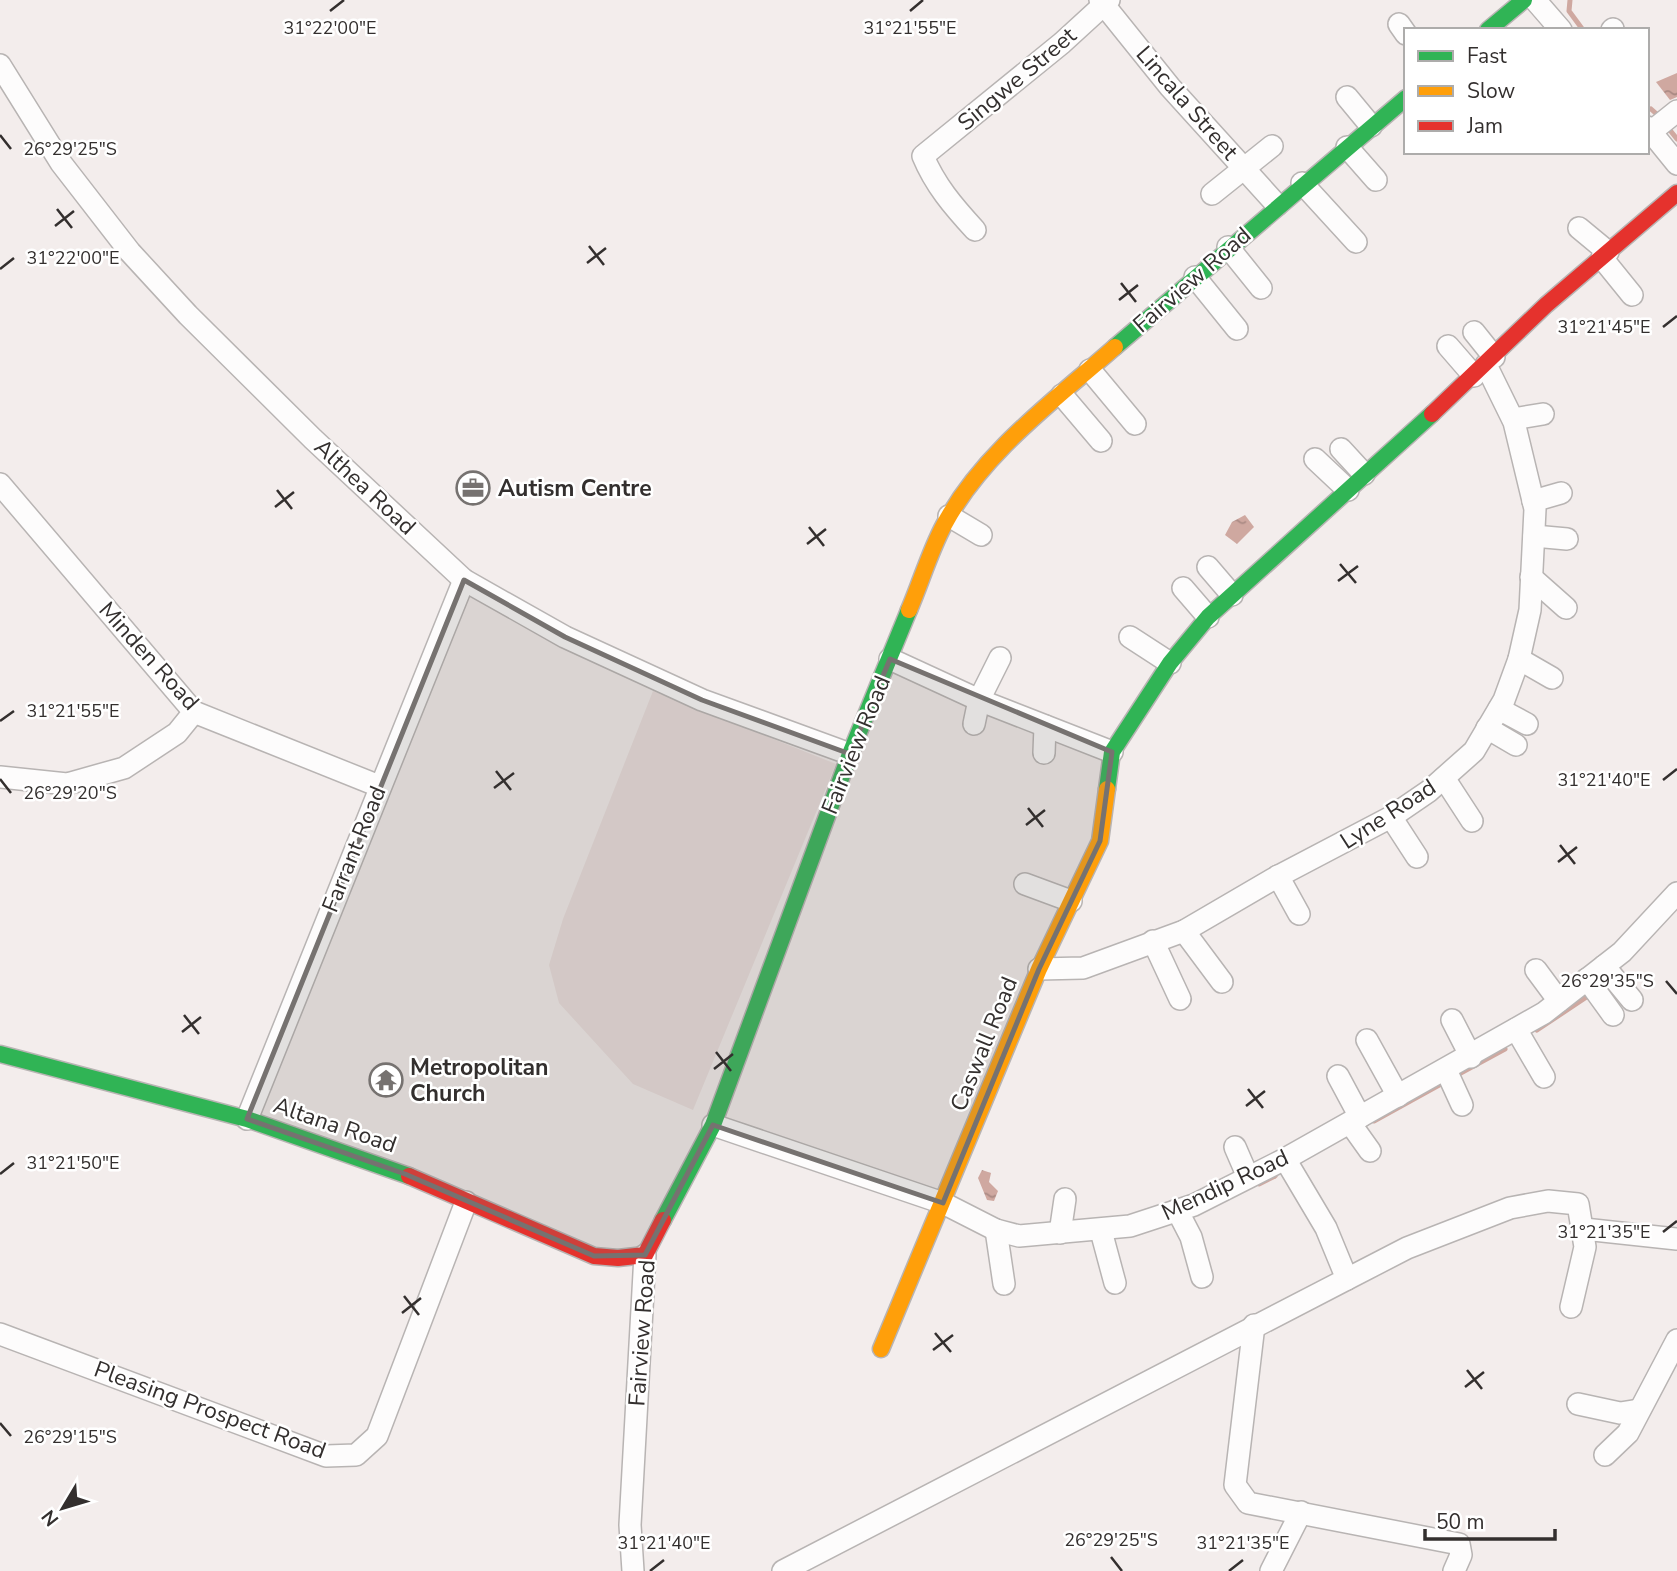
<svg xmlns="http://www.w3.org/2000/svg" width="1677" height="1571" font-family="'Nunito Sans',sans-serif">
<style>
.built{fill:#eadedc}
.water{fill:url(#water-ripples)}
.lines{fill:none;stroke-linecap:round;stroke-linejoin:round}
.stream{stroke:#cfa8a0;stroke-width:5}
.street-casing{stroke:#b8b4b3;stroke-width:24}
.fast-casing{stroke:#b8b4b3;stroke-width:19}
.slow-casing{stroke:#b8b4b3;stroke-width:19}
.jam-casing{stroke:#b8b4b3;stroke-width:19}
.street{stroke:#fdfcfc;stroke-width:21}
.fast{stroke:#30b455;stroke-width:16}
.slow{stroke:#ff9f0a;stroke-width:16}
.jam{stroke:#e5322d;stroke-width:16}
.marked{fill:#767270;fill-opacity:0.2;stroke:#767270;stroke-width:5;stroke-linejoin:round}
.ticks{fill:none;stroke:#332f2e;stroke-width:2.5}
.labels{text-anchor:middle;dominant-baseline:central;stroke-width:5;stroke-linejoin:round;paint-order:stroke}
.street-label{font-size:23px;fill:#332f2e;stroke:#fff}
.poi-label{font-size:23px;font-weight:bold;fill:#332f2e;stroke:#fff;text-anchor:start}
.ticks-label{font-size:18px;text-anchor:middle;fill:#332f2e;stroke:#fff;stroke-width:5;stroke-linejoin:round;paint-order:stroke}
</style>
<defs>
<pattern id="water-ripples" width="26" height="14" patternUnits="userSpaceOnUse" patternTransform="scale(1.75)"><rect width="26" height="14" fill="#cfa8a0"/><path d="M2 4q2-2 4 0t4 0M15 11q2-2 4 0t4 0" fill="none" stroke="#a98983"/></pattern>
</defs>
<rect width="100%" height="100%" fill="#f3edec"/>
<polygon class="built" points="653,691 836,764 693,1110 633,1084 559,1003 549,965 563,919"/>
<g class="water">
<polygon points="1677,73 1677,97 1670,100 1656,82"/>
<polygon points="1245,515 1254,527 1237,544 1225,535 1232,522"/>
<polygon points="982,1170 991,1173 989,1182 998,1191 994,1201 987,1200 978,1178"/>
</g>
<g class="lines">
<g class="stream">
<polyline points="1570,0 1569,11 1583,30"/>
<polyline points="1651,109 1660,117"/>
<polyline points="1669,129 1677,139"/>
<polyline points="1537,1030 1591,994"/>
<polyline points="1457,1075 1505,1049"/>
<polyline points="1374,1121 1441,1084"/>
<polyline points="1259,1184 1275,1176"/>
</g>
<defs>
<g id="street">
<polyline points="1100,0 1170,87 1277,205"/>
<polyline points="1535,0 1561,30"/>
<polyline points="1399,24 1406,34"/>
<polyline points="1612,30 1613,29"/>
<polyline points="0,65 61,163 130,252 188,315 313,439 464,580 565,637 702,700 850,754"/>
<polyline points="1347,97 1371,126"/>
<polyline points="1647,127 1677,164"/>
<polyline points="1652,131 1677,111"/>
<polyline points="1347,147 1376,180"/>
<polyline points="1302,183 1356,242"/>
<polyline points="1212,194 1272,146"/>
<polyline points="1579,228 1608,252"/>
<path d="M975,230C953,206 935,185 923,156L1062,43L1109,0"/>
<polyline points="1228,247 1261,288"/>
<polyline points="1602,258 1632,295"/>
<polyline points="1195,277 1237,329"/>
<polyline points="1474,332 1494,357"/>
<polyline points="1448,346 1474,376"/>
<polyline points="1090,370 1135,424"/>
<polyline points="1062,395 1101,441"/>
<polyline points="1513,419 1543,414"/>
<polyline points="1341,449 1364,474"/>
<polyline points="1315,459 1348,490"/>
<polyline points="0,484 194,712 379,786"/>
<polyline points="1533,501 1561,493"/>
<polyline points="949,516 981,535"/>
<polyline points="1534,536 1567,539"/>
<polyline points="1208,567 1232,595"/>
<polyline points="1531,577 1566,608"/>
<polyline points="1183,588 1208,617"/>
<polyline points="1130,637 1170,663"/>
<polyline points="890,659 979,700 1112,752"/>
<polyline points="1519,659 1552,678"/>
<polyline points="1499,709 1527,724"/>
<polyline points="974,724 979,700 1000,658"/>
<polyline points="1487,728 1516,745"/>
<polyline points="1044,753 1045,726"/>
<polyline points="0,777 67,784 124,768 177,733 194,712"/>
<polyline points="1444,778 1472,821"/>
<polyline points="1391,817 1417,857"/>
<polyline points="1278,876 1299,914"/>
<polyline points="1025,884 1071,901"/>
<polyline points="1184,931 1222,982"/>
<polyline points="1153,941 1180,999"/>
<polyline points="1604,966 1632,1000"/>
<polyline points="1039,969 1083,968 1184,931 1273,879 1391,817 1429,791 1474,751 1504,700 1519,659 1530,610 1535,509 1514,422 1486,365"/>
<polyline points="1536,970 1559,1001"/>
<polyline points="1587,979 1613,1015"/>
<polyline points="1452,1020 1471,1057"/>
<polyline points="1516,1029 1544,1077"/>
<polyline points="1367,1040 1398,1096"/>
<polyline points="1446,1070 1462,1105"/>
<polyline points="1338,1076 1360,1117"/>
<polyline points="247,1119 464,580"/>
<polyline points="1350,1123 1370,1151"/>
<polyline points="713,1125 943,1203 996,1230 1019,1236 1130,1226 1194,1205 1285,1159 1544,1013 1622,952 1677,893"/>
<polyline points="1235,1147 1248,1177"/>
<polyline points="1177,1210 1191,1237 1202,1277"/>
<polyline points="1584,1229 1677,1239"/>
<polyline points="996,1230 1004,1284"/>
<polyline points="1101,1231 1115,1283"/>
<polyline points="1060,1233 1065,1199"/>
<polyline points="1347,1279 1407,1248 1510,1208 1548,1201 1578,1204 1585,1247 1571,1307"/>
<polyline points="1254,1325 1235,1485 1248,1503 1459,1544 1461,1555 1454,1571"/>
<polyline points="0,1334 326,1456 356,1455 377,1436 466,1202"/>
<polyline points="1578,1404 1620,1413 1639,1410"/>
<polyline points="1605,1455 1628,1433 1677,1340"/>
<polyline points="633,1571 630,1525 645,1255"/>
<polyline points="783,1571 1347,1279 1326,1228 1285,1159"/>
<polyline points="1271,1571 1301,1512"/>
</g>
<g id="fast">
<polyline points="1488,30 1524,0"/>
<polyline points="1115,347 1406,98"/>
<polyline points="1107,789 1112,752 1170,663 1208,617 1432,414"/>
<polyline points="0,1054 247,1119 409,1176"/>
<polyline points="663,1220 713,1125 850,754 909,610"/>
</g>
<g id="slow">
<path d="M909,610C921,582 930,551 944,525C982,453 1055,400 1115,347"/>
<polyline points="881,1349 1039,969 1100,841 1107,789"/>
</g>
<g id="jam">
<polyline points="1432,414 1546,305 1677,193"/>
<polyline points="409,1176 594,1256 618,1258 645,1255 663,1220"/>
</g>
</defs>
<use href="#street" class="street-casing"/>
<use href="#fast" class="fast-casing"/>
<use href="#slow" class="slow-casing"/>
<use href="#jam" class="jam-casing"/>
<use href="#street" class="street"/>
<use href="#fast" class="fast"/>
<use href="#slow" class="slow"/>
<use href="#jam" class="jam"/>
</g>
<path class="marked" d="M464,580L565,637L702,700L850,754L890,659L1112,752L1100,841L1039,969L943,1203L713,1125L645,1255L594,1256L405,1174L247,1119Z"/>
<path class="ticks" d="M330,11L344,0M910,11L923,0M0,135L11,149M57,209L72,228M55,226L74,211M589,246L604,265M587,263L606,248M0,269L14,258M1121,283L1136,302M1119,300L1138,285M1663,327L1677,316M277,490L292,509M275,507L294,492M809,527L824,546M807,544L826,529M1340,564L1356,583M1338,581L1358,566M0,721L14,711M496,771L511,790M0,779L11,793M1663,780L1677,769M494,788L514,773M1028,808L1043,827M1026,825L1045,810M1560,845L1575,864M1558,862L1577,847M1666,981L1677,994M184,1015L199,1034M182,1032L201,1017M716,1052L731,1071M714,1069L733,1054M1248,1089L1263,1108M1246,1106L1265,1091M0,1174L14,1163M1663,1232L1677,1221M404,1296L419,1315M402,1313L421,1298M935,1333L951,1352M933,1350L953,1335M1467,1370L1482,1389M1465,1387L1484,1372M0,1423L11,1436M1111,1557L1122,1571M650,1571L664,1560M1229,1571L1243,1560"/>
<defs>
<symbol id="office-ring" viewBox="-11 -11 22 22"><circle r="9.5" fill="#fff" stroke="#767270" stroke-width="1.5"/><path d="M-6-3h4V-5.5h4V-3h4V5H-6ZM-1-4.5V-3h2v-1.5ZM-6 0V1H6V0Z" fill="#767270"/></symbol>
<symbol id="temple-ring" viewBox="-11 -11 22 22"><circle r="9.5" fill="#fff" stroke="#767270" stroke-width="1.5"/><path d="M0-6L5-2H3V0L6.5 2.5H4V6H1.5V3h-3V6H-4V2.5H-6.5L-3 0V-2H-5Z" fill="#767270"/></symbol>
</defs>
<g fill-rule="evenodd">
<use href="#office-ring" x="454" y="469" width="38" height="38"/>
<use href="#temple-ring" x="367" y="1061" width="38" height="38"/>
</g>
<g class="labels">
<g class="street-label">
<text transform="translate(1017 79) rotate(-40)">Singwe Street</text>
<text transform="translate(1187 103) rotate(49)">Lincala Street</text>
<text transform="translate(1192 280) rotate(-41)">Fairview Road</text>
<text transform="translate(365 487) rotate(43)">Althea Road</text>
<text transform="translate(149 656) rotate(48)">Minden Road</text>
<text transform="translate(856 745) rotate(-68)">Fairview Road</text>
<text transform="translate(1388 814) rotate(-33)">Lyne Road</text>
<text transform="translate(354 849) rotate(-68)">Farrant Road</text>
<text transform="translate(984 1044) rotate(-68)">Caswall Road</text>
<text transform="translate(335 1125) rotate(19)">Altana Road</text>
<text transform="translate(1225 1185) rotate(-25)">Mendip Road</text>
<text transform="translate(642 1333) rotate(-86)">Fairview Road</text>
<text transform="translate(210 1410) rotate(20)">Pleasing Prospect Road</text>
</g>
<g class="poi-label">
<text x="498" y="488">Autism Centre</text>
<text x="410" y="1067">Metropolitan<tspan x="410" dy="26">Church</tspan></text>
</g>
</g>
<g class="ticks-label">
<text x="330" y="34">31°22'00"E</text>
<text x="910" y="34">31°21'55"E</text>
<text x="70" y="155">26°29'25"S</text>
<text x="73" y="264">31°22'00"E</text>
<text x="1604" y="333">31°21'45"E</text>
<text x="73" y="717">31°21'55"E</text>
<text x="1604" y="786">31°21'40"E</text>
<text x="70" y="799">26°29'20"S</text>
<text x="1607" y="987">26°29'35"S</text>
<text x="73" y="1169">31°21'50"E</text>
<text x="1604" y="1238">31°21'35"E</text>
<text x="70" y="1443">26°29'15"S</text>
<text x="1111" y="1546">26°29'25"S</text>
<text x="664" y="1549">31°21'40"E</text>
<text x="1243" y="1549">31°21'35"E</text>
</g>
<rect x="1404" y="28" width="245" height="126" fill="#ffffff" stroke="#adacab" stroke-width="2"/>
<rect x="1418" y="51" width="35" height="10" fill="#30b455" stroke="#adacab" stroke-width="2"/>
<text x="1467" y="63" font-size="21" fill="#332f2e">Fast</text>
<rect x="1418" y="86" width="35" height="10" fill="#ff9f0a" stroke="#adacab" stroke-width="2"/>
<text x="1467" y="98" font-size="21" fill="#332f2e">Slow</text>
<rect x="1418" y="121" width="35" height="10" fill="#e5322d" stroke="#adacab" stroke-width="2"/>
<text x="1467" y="133" font-size="21" fill="#332f2e">Jam</text>
<g transform="translate(63 1508) rotate(232)" stroke="#ffffff" stroke-width="5" paint-order="stroke">
<path d="M0-5L12 26L0 18L-12 26Z" fill="#332f2e"/>
<text y="-10" font-size="19" font-weight="bold" text-anchor="middle" fill="#332f2e">N</text>
</g>
<path d="M1425 1529v10h130v-10" fill="none" stroke="#332f2e" stroke-width="3.5"/>
<text x="1436" y="1529" font-size="21" fill="#332f2e" stroke="#ffffff" stroke-width="5" paint-order="stroke">50 m</text>
</svg>
